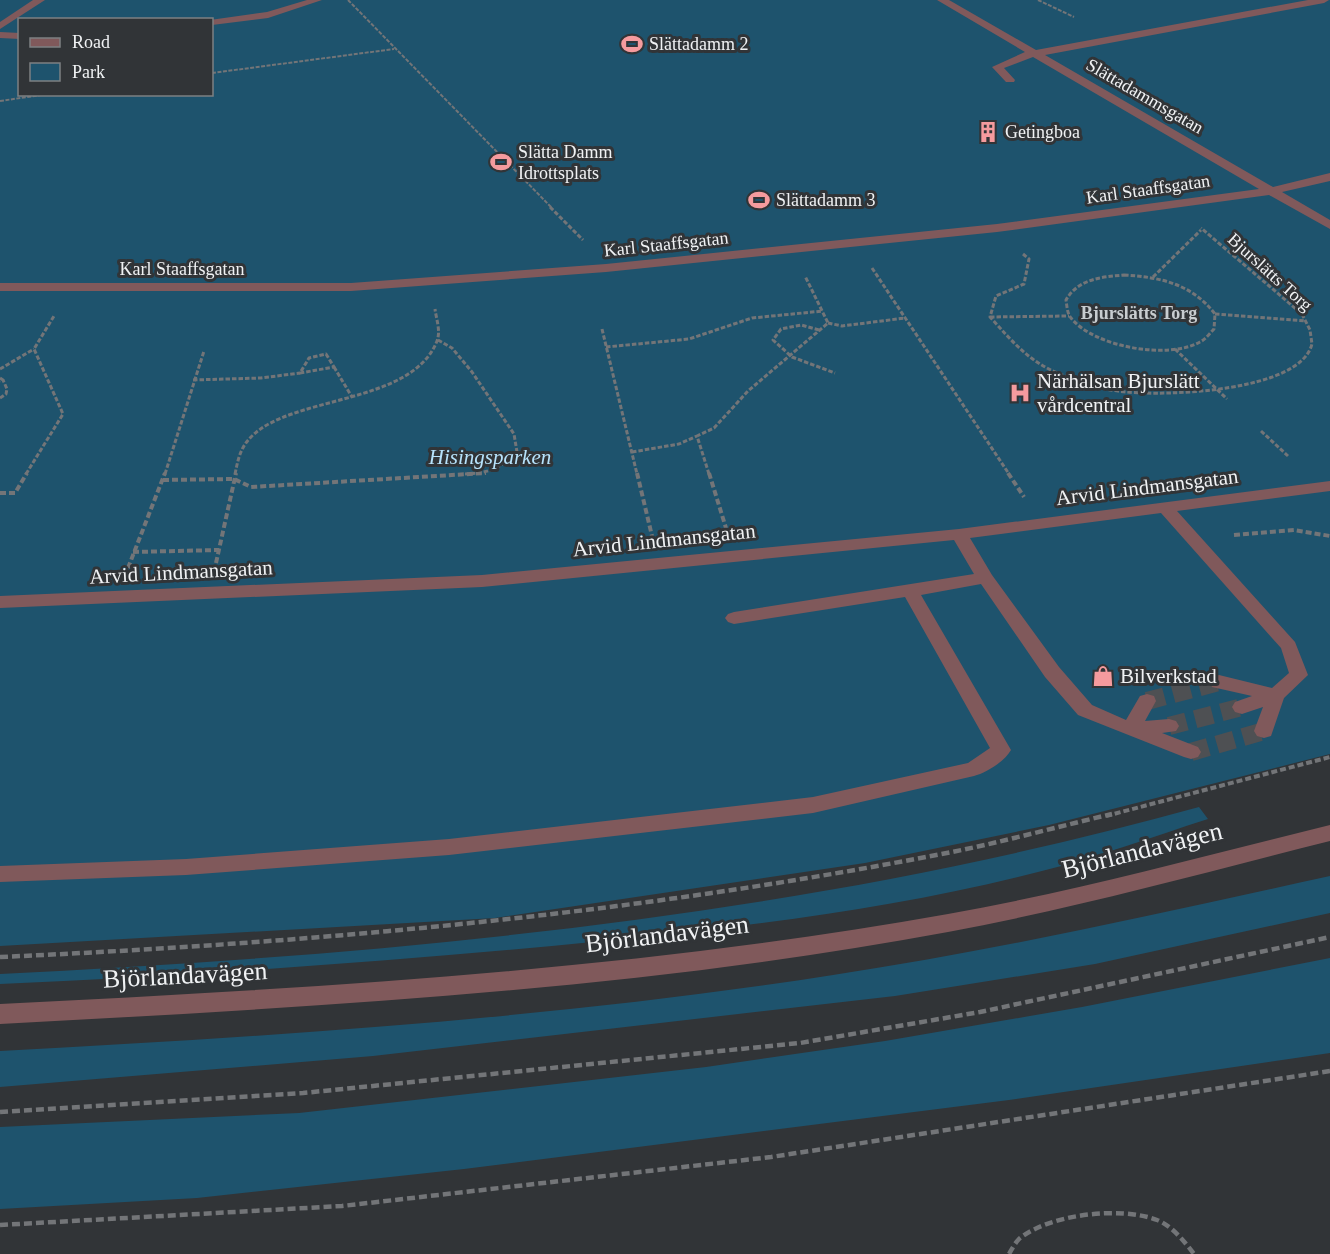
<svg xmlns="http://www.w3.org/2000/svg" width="1330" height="1254" font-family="Georgia,serif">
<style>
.green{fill:#1e536d;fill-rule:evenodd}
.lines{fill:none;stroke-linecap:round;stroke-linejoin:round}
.minor-tunnel{stroke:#4e5053;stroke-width:18;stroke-dasharray:18 9;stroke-linecap:butt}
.path-far3{stroke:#737578;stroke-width:2;stroke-dasharray:4 1.5;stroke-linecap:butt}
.path-far2{stroke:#737578;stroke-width:3;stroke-dasharray:4.5 2;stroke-linecap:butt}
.path-far1{stroke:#737578;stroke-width:4;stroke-dasharray:6 3;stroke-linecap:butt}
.path{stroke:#737578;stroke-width:4.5;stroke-dasharray:8 4;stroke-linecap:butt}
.minor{fill:#80595b;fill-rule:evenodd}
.labels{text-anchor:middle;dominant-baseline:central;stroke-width:6;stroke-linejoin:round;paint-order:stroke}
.far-poi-label{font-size:18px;fill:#f0f2f4;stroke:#313437;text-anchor:start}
.far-street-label{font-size:18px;fill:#f0f2f4;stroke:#313437}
.far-neighbourhood-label{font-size:18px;font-weight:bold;fill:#c8cdd0;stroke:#313437}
.poi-label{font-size:21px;fill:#f0f2f4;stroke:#313437;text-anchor:start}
.park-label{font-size:21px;font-style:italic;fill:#b7e3fc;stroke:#313437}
.street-label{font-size:21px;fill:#f0f2f4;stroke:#313437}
.near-street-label{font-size:26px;fill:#f0f2f4;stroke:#313437}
</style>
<rect width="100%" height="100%" fill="#313437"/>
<g class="green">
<path d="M0,0H1330V754L1049,825L865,863L495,918L0,946ZM20,20H212V94H20Z"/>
<path d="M1199,807L1208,819C1152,837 1095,858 1038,872C879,913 715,930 552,946C368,963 184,976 0,984V974C404,954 808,916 1199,807Z"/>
<path d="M1330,876V913L1095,964L895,996L373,1056L0,1087V1051C279,1036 558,1018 833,975C1000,950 1165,912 1330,876Z"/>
<polygon points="1330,958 1330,1053 1009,1100 464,1169 197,1198 0,1209 0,1127 299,1113 706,1067 885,1041 1082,1007"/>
</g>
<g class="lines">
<g class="minor-tunnel">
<polyline points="1147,701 1219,682"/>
<polyline points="1169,726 1242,707"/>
<polyline points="1191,752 1264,731"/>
</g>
<g class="path-far3">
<polyline points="348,0 552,208"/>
<polyline points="1038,0 1074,17"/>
<polyline points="212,73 394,49"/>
<polyline points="0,101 48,94"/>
</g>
<g class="path-far2">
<polyline points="550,207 583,240"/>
<path d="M1023,254L1029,259L1024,284L996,296L990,317C1012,341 1029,362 1060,374C1081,383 1103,390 1126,392C1166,396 1300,392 1312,344L1310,330L1302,314L1201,228"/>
<polyline points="872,268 1009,474"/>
<path d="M1124,275C1160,277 1192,284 1215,314L1214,329C1210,333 1206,339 1200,342C1168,360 1094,347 1071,318C1067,313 1067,306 1066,300C1078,279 1101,277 1124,275Z"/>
<polyline points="1153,277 1201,230"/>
<polyline points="1215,314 1306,321"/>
<polyline points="990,317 1069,316"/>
<polyline points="828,323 842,326 905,318"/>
<polyline points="602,329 637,474"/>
<polyline points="819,330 801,325 781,329 773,340 792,357 835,373"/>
<path d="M438,340L452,348L472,372L514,434L517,452C498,469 490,473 465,474"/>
<polyline points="606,347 689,339 752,318 823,311"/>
<polyline points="1175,349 1227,399"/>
<polygon points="326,354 334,367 300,373 309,358"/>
<polyline points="334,367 352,397"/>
<polyline points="0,369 34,349"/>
<polyline points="0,378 3,380 0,381"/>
<polyline points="193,380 261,378 300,373"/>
<polyline points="0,398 6,394 7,389 3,380"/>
<polyline points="1261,431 1288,456"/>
<polyline points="632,452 679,444 697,436"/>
<polyline points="26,474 63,414 34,349 54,316"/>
<polyline points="165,474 204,351"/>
<path d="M235,474C238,460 240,448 251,437C292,395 412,405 437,341C441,331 436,318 435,309"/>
<polyline points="709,474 697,436 714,428 748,391 828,323 805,276"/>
</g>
<g class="path-far1">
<polyline points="637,473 652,536"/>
<polyline points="709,473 726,528"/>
<polyline points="1008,473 1024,497"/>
<polyline points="163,480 234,479 251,487 486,473"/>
<polyline points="0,493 15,493 27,473"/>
<polyline points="1234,535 1294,530 1330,536"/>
<polyline points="133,552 219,550"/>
<polyline points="216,563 236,473"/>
<polyline points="128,568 165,473"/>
<polyline points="1106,816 1330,757"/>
</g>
<g class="path">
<path d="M0,957C312,943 624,915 931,856C992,845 1052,828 1112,814"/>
<polyline points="0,1112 303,1093 800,1043 980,1012 1330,937"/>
<polyline points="0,1225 342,1206 771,1157 1330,1071"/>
<path d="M1009,1254C1012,1249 1015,1243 1019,1239C1049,1214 1121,1206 1157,1220C1172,1226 1184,1241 1194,1254"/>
</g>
<g class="minor">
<polygon points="33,0 45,0 0,29 0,22"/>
<polygon points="307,0 322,0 268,18 212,25 210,20 267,12"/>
<polygon points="937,0 949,0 1036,50 1308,0 1329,0 1324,3 1045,55 1273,187 1330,173 1330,181 1282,192 1330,220 1330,229 1269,195 997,232 606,272 351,291 0,291 0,283 351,283 606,264 997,224 1259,189 1033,57 1004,68 1015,80 1014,82 1006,82 992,67 1025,52"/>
<polygon points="0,32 20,33 20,39 0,38"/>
<path d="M1330,481V491L1177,511L1295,642L1308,675L1284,698L1271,736L1264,738L1257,736L1254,731L1263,707L1242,714L1235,712L1232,707L1235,702L1252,696L1212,687L1210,682L1212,677L1219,675L1272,688L1289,673L1281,648L1161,513L970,538L992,575L1059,667L1092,705L1126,720L1140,696L1147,694L1154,696L1156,701L1145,721L1169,719L1176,721L1179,726L1176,731L1162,733L1198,747L1201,752L1198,757L1191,759L1184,757L1078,715L1045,677L981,584L921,595L1011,750C1005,761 986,773 974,776L813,813L449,855L186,875L0,882V866L186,859L449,839L813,797L968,763L990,748L905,597L734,624L728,622L725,618L728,614L734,612L974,574L954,540L482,587L0,608V596L482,575L959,529Z"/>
<path d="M1330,825V841C1203,873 1077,908 948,932C636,990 317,1007 0,1024V1004C317,988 635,970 948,914C1077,891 1203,856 1330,825Z"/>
</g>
</g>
<defs>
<symbol id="stadium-bare" viewBox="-9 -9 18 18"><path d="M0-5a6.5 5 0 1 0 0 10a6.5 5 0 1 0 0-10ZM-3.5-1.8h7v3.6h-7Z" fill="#f59b9e" stroke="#313437" stroke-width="2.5" paint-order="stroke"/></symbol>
<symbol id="building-bare" viewBox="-9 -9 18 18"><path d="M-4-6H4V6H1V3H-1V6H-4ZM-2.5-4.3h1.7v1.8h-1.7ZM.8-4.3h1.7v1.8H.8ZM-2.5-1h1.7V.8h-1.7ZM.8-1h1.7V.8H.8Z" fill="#f59b9e" stroke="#313437" stroke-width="2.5" paint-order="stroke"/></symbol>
<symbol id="hospital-bare" viewBox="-9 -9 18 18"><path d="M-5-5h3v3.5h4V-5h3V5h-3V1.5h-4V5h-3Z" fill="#f59b9e" stroke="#313437" stroke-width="2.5" paint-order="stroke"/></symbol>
<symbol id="shop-bare" viewBox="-9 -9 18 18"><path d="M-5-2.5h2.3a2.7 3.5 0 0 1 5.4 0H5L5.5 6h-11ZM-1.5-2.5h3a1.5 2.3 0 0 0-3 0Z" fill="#f59b9e" stroke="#313437" stroke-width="2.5" paint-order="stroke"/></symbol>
</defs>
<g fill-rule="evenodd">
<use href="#stadium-bare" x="617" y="29" width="30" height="30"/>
<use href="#building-bare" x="973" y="117" width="30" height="30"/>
<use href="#stadium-bare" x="486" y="147" width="30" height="30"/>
<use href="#stadium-bare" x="744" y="185" width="30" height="30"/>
<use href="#hospital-bare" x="1005" y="378" width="30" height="30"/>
<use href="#shop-bare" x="1088" y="661" width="30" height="30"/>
</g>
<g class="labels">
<g class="far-poi-label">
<text x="649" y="44">Slättadamm 2</text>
<text x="1005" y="132">Getingboa</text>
<text x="518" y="152">Slätta Damm<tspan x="518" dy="21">Idrottsplats</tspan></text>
<text x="776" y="200">Slättadamm 3</text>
</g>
<g class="far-street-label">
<text transform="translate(1145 96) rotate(30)">Slättadammsgatan</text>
<text transform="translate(1148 189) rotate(-8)">Karl Staaffsgatan</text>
<text transform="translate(666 244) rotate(-6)">Karl Staaffsgatan</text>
<text x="182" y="269">Karl Staaffsgatan</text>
<text transform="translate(1270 272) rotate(42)">Bjurslätts Torg</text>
</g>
<g class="far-neighbourhood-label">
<text x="1139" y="313">Bjurslätts Torg</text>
</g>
<g class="poi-label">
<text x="1037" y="381">Närhälsan Bjurslätt<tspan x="1037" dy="24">vårdcentral</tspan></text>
<text x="1120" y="676">Bilverkstad</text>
</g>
<g class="park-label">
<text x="490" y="457">Hisingsparken</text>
</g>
<g class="street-label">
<text transform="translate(1147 487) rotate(-7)">Arvid Lindmansgatan</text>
<text transform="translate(664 540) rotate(-6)">Arvid Lindmansgatan</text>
<text transform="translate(181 572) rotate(-3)">Arvid Lindmansgatan</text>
</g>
<g class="near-street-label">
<text transform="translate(1142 850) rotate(-14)">Björlandavägen</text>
<text transform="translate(667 934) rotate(-7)">Björlandavägen</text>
<text transform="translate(185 975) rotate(-3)">Björlandavägen</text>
</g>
</g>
<rect x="18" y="18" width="195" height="78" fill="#313437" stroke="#7d8083" stroke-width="1.5"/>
<rect x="30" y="38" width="30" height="9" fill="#80595b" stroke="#7d8083" stroke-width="1.5"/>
<text x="72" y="48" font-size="18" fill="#f0f2f4">Road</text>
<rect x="30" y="63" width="30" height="18" fill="#1e536d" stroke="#7d8083" stroke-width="1.5"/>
<text x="72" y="78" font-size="18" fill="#f0f2f4">Park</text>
</svg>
